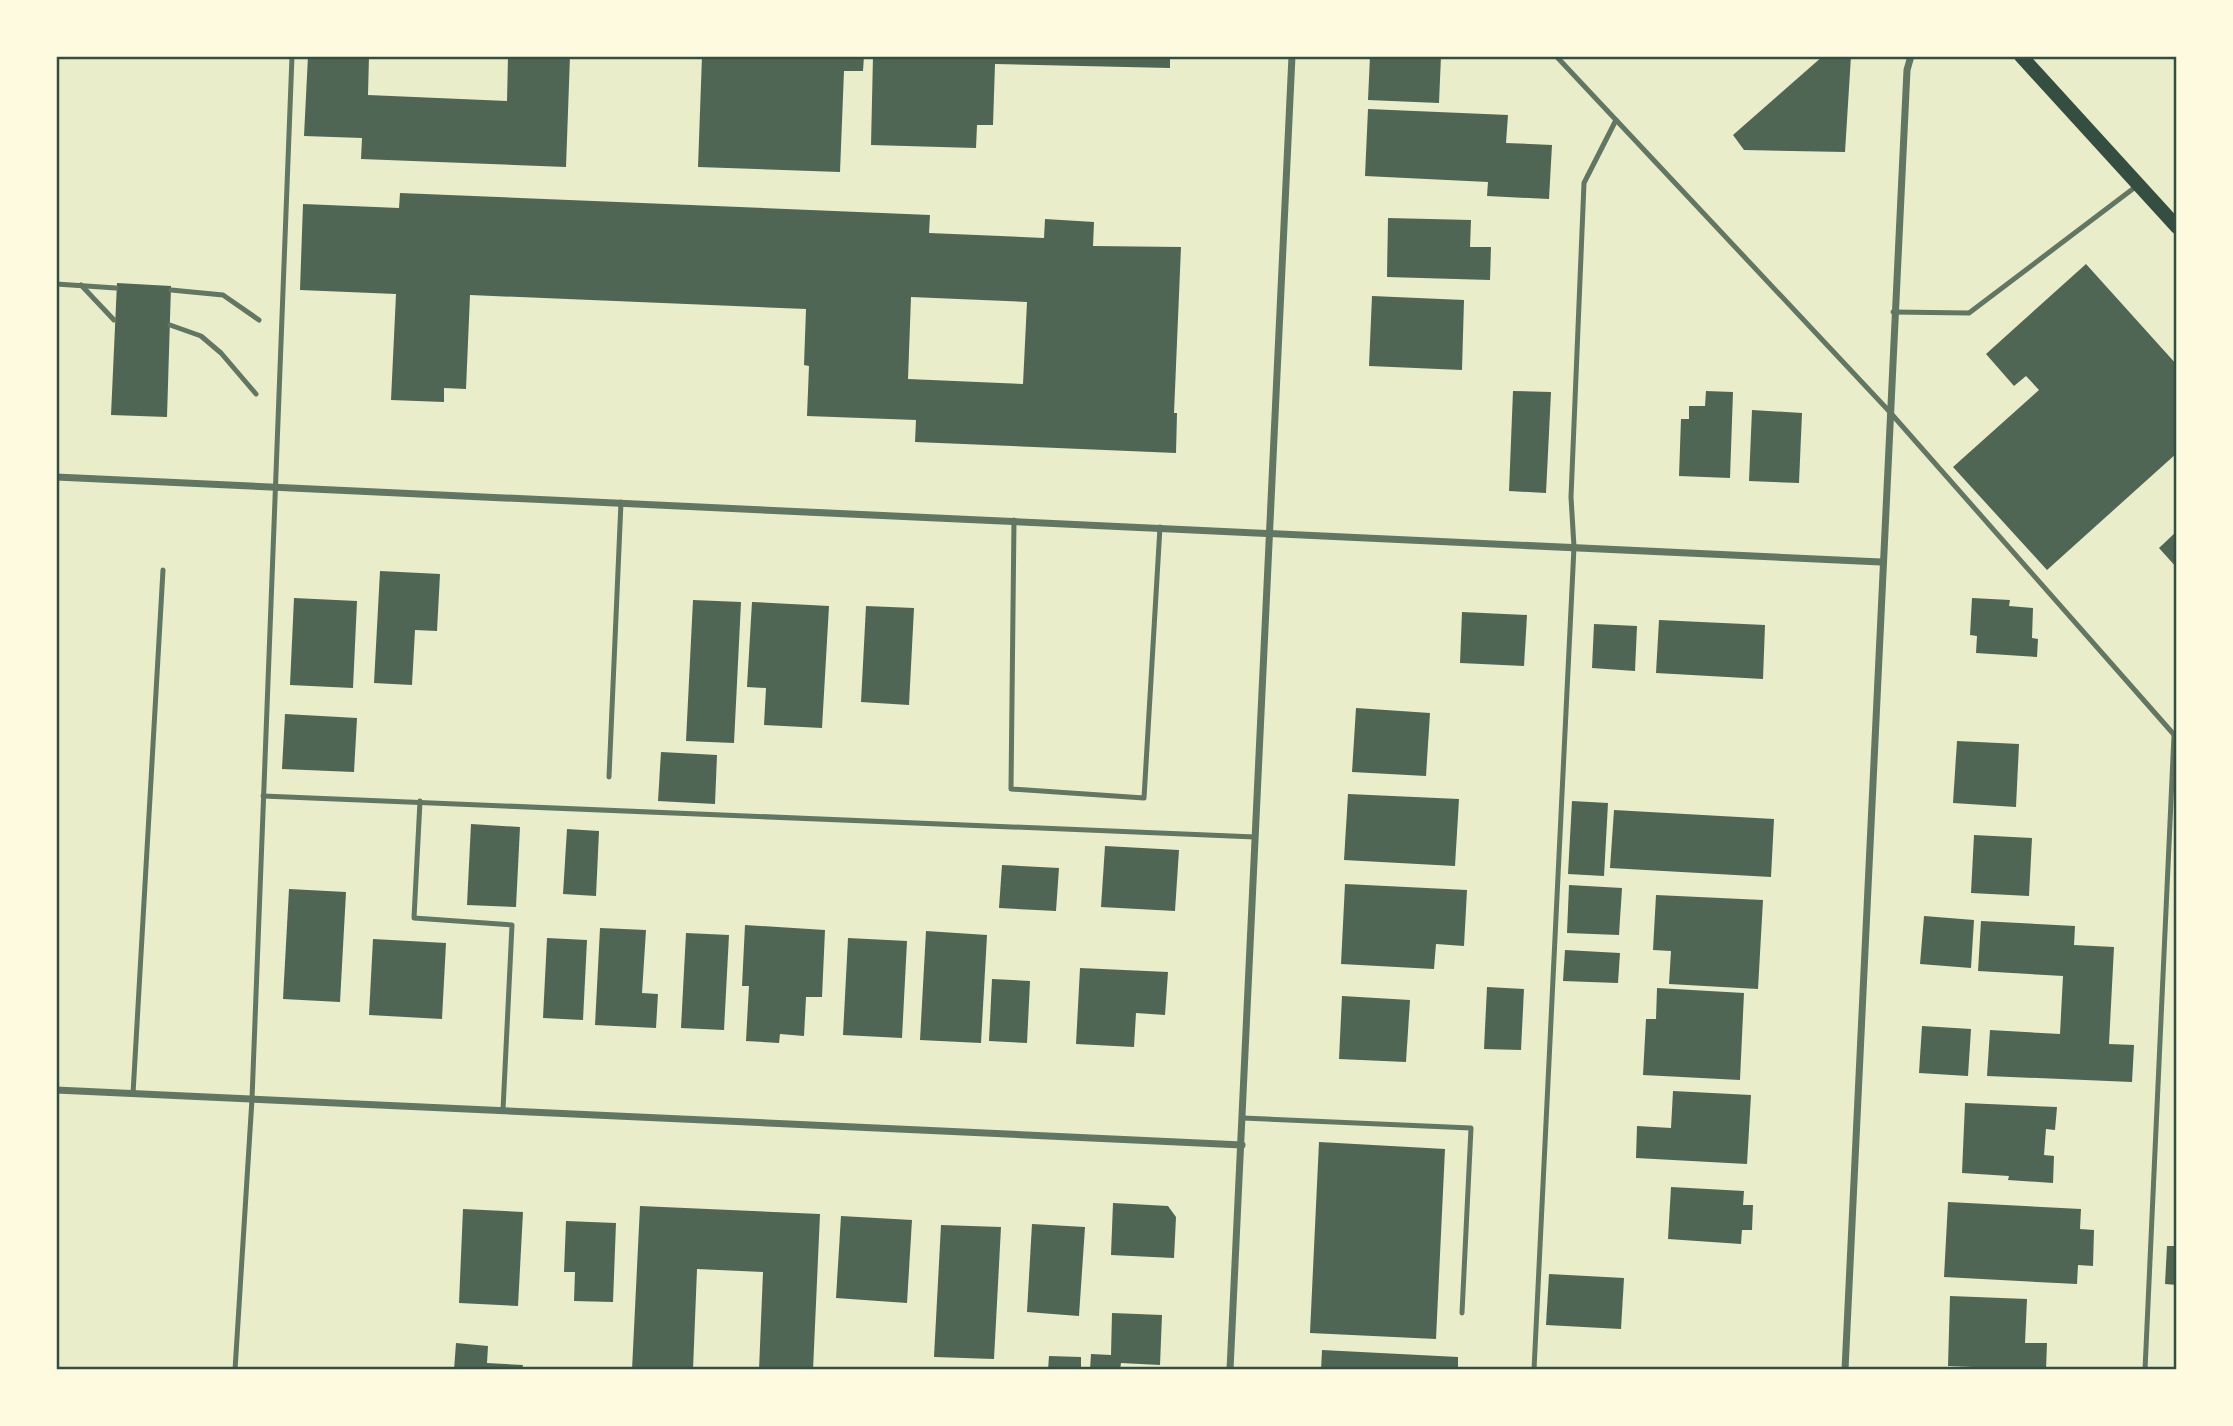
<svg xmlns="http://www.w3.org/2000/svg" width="2233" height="1426" font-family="'Source Sans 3',sans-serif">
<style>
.building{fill:#4f6655;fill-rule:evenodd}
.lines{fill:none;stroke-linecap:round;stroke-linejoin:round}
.service{stroke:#617663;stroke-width:5}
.minor{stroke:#617663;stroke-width:7}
.secondary{stroke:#344e41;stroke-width:14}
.neatline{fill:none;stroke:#344e41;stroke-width:2.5}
</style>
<rect width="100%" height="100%" fill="#e9edc9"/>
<g class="building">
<polygon points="308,56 369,56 368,95 507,101 508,56 570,56 566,167 361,159 362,138 304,136"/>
<polygon points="702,56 864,56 863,71 844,71 840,172 698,167"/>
<polygon points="873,56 1170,56 1170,68 995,64 993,125 977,125 976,148 871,145"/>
<polygon points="1370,56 1441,56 1439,103 1368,100"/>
<polygon points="1823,56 1851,56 1845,152 1744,150 1733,135"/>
<polygon points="1368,109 1508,115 1506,143 1552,145 1549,199 1487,196 1488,182 1365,176"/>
<path d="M400,193L930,215L929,233L1044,238L1045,219L1094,222L1093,246L1181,247L1174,413H1177L1176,453L915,442L916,420L807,416L809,366L804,365L806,309L470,295L466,389L444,388V402L391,400L396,294L300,290L303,204L399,208ZM911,297L1027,302L1023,384L908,379Z"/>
<polygon points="1388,218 1471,220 1470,247 1491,247 1490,280 1387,277"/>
<polygon points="2086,264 2177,365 2177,453 2047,570 1953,467 2039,390 2026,376 2014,386 1986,354"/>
<polygon points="117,283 171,286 167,417 111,415"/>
<polygon points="1372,296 1464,300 1462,370 1369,366"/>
<polygon points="1513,391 1551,392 1546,493 1509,491"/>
<polygon points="1706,391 1733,392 1730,478 1679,476 1681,419 1689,419 1689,406 1705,406"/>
<polygon points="1752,410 1802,413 1799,483 1749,481"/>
<polygon points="2177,531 2177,568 2159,548"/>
<polygon points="380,571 440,574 437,631 415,630 412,685 374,683"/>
<polygon points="294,598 357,601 353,688 290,685"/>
<polygon points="1972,598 2010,600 2009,606 2033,608 2032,638 2038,639 2037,657 1976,653 1977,636 1970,635"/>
<polygon points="693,600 741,602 734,743 686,741"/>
<polygon points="752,602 829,606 822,728 764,725 766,688 747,687"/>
<polygon points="866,606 914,608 909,705 861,702"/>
<polygon points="1462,612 1527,615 1524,666 1460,663"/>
<polygon points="1659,620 1765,625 1763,679 1656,673"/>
<polygon points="1594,624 1637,626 1635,671 1592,668"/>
<polygon points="1356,708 1430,713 1426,776 1352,772"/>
<polygon points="285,714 357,718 354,772 282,769"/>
<polygon points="1957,741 2019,744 2016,807 1953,803"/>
<polygon points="661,752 717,755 715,804 658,801"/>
<polygon points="1348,794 1459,799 1455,866 1344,860"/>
<polygon points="1572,801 1608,803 1604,876 1568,874"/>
<polygon points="1614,810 1774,819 1771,877 1610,868"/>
<polygon points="471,824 520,827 516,907 467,905"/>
<polygon points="567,829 599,831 596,896 563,894"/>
<polygon points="1974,835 2032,838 2029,896 1971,893"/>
<polygon points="1105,846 1179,850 1175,911 1101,907"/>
<polygon points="1002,865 1059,868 1056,911 999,908"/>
<polygon points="1345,884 1467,890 1464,946 1436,944 1434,969 1341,964"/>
<polygon points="1569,885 1622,888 1619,935 1567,933"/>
<polygon points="289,889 346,892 340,1002 283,999"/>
<polygon points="1656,895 1763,900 1758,989 1669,984 1671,951 1653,950"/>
<polygon points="1924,916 1974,920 1971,968 1920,964"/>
<polygon points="1981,921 2075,926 2074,945 2114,947 2109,1044 2134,1045 2132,1082 1987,1076 1990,1030 2060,1034 2063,976 1978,971"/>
<polygon points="745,925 825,930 822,997 806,997 804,1036 780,1034 779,1043 746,1041 749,986 742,986"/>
<polygon points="600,928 646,930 642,993 658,994 656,1028 595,1025"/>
<polygon points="926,931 987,935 981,1043 920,1040"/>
<polygon points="686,933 729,935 724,1030 681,1028"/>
<polygon points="547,938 587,940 583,1020 543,1018"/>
<polygon points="848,938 907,941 902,1038 843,1035"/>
<polygon points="373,939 446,943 442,1019 369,1015"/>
<polygon points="1565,950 1620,953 1618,983 1563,981"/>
<polygon points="1080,968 1168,972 1165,1015 1136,1013 1134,1047 1076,1044"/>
<polygon points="992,979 1030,981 1027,1043 989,1041"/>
<polygon points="1487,987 1524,989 1521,1050 1484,1049"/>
<polygon points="1657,988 1744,993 1740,1080 1643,1075 1646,1019 1656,1019"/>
<polygon points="1342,996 1410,1000 1406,1062 1339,1059"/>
<polygon points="1922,1026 1971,1029 1968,1076 1919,1073"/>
<polygon points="1673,1091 1751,1095 1747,1164 1636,1158 1637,1126 1671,1128"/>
<polygon points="1965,1103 2057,1107 2055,1130 2046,1129 2044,1155 2054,1156 2053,1183 2008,1180 2009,1176 1962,1173"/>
<polygon points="1319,1142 1445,1149 1436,1339 1310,1333"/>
<polygon points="1671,1187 1744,1191 1743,1205 1753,1205 1752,1230 1742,1230 1741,1244 1668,1239"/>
<polygon points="1948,1202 2081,1209 2080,1229 2094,1230 2093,1266 2078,1265 2077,1284 1944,1277"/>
<polygon points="1113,1203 1168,1206 1176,1217 1174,1258 1111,1255"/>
<polygon points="640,1206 820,1214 813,1370 759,1370 763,1272 697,1269 693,1370 632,1370"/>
<polygon points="463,1209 523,1212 518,1306 459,1303"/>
<polygon points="841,1216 912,1220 907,1303 836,1298"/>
<polygon points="566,1221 616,1223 613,1302 574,1301 575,1272 564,1272"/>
<polygon points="1032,1224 1085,1227 1079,1316 1027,1312"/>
<polygon points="941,1225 1001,1227 994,1359 934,1357"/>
<polygon points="2167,1246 2177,1246 2177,1285 2165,1284"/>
<polygon points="1549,1274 1624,1278 1621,1329 1546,1325"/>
<polygon points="1950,1296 2027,1299 2025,1343 2047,1343 2046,1370 1948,1366"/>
<polygon points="1112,1313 1162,1315 1160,1365 1121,1363 1120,1370 1090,1370 1091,1354 1111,1355"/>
<polygon points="456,1343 488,1346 487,1363 523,1365 522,1370 454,1370"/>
<polygon points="1322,1350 1458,1357 1458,1370 1321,1370"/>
<polygon points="1049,1356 1081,1357 1081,1370 1048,1370"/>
</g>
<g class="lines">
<g class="service">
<polyline points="1556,56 1888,410 2177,738"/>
<polyline points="56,284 116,288"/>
<polyline points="81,285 114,320"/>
<polyline points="171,290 223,295 259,320"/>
<polyline points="1893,312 1969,313 2138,185"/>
<polyline points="170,325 201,336 221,353 256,394"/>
<polyline points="1014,520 1011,789 1144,798 1160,527"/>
<polyline points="609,777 621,502"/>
<polyline points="263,796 1255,837"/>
<polyline points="420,801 414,918 512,925 503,1110"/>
<polyline points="133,1094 163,570"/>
<polyline points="1243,1118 1471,1128 1462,1313"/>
<polyline points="235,1370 252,1099 292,56"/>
<polyline points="1534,1370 1574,547 1571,497 1584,183 1616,120"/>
<polyline points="2145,1370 2174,735"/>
</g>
<g class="minor">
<polyline points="56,477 1881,562"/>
<polyline points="56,1090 1242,1145"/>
<polyline points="1230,1370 1292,56"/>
<polyline points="1845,1370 1907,70 1911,56"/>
</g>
<polyline class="secondary" points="2021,56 2177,227"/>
</g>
<rect width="2233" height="1426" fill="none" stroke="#fefae0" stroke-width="116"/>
<rect x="58" y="58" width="2117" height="1310" class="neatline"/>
</svg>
